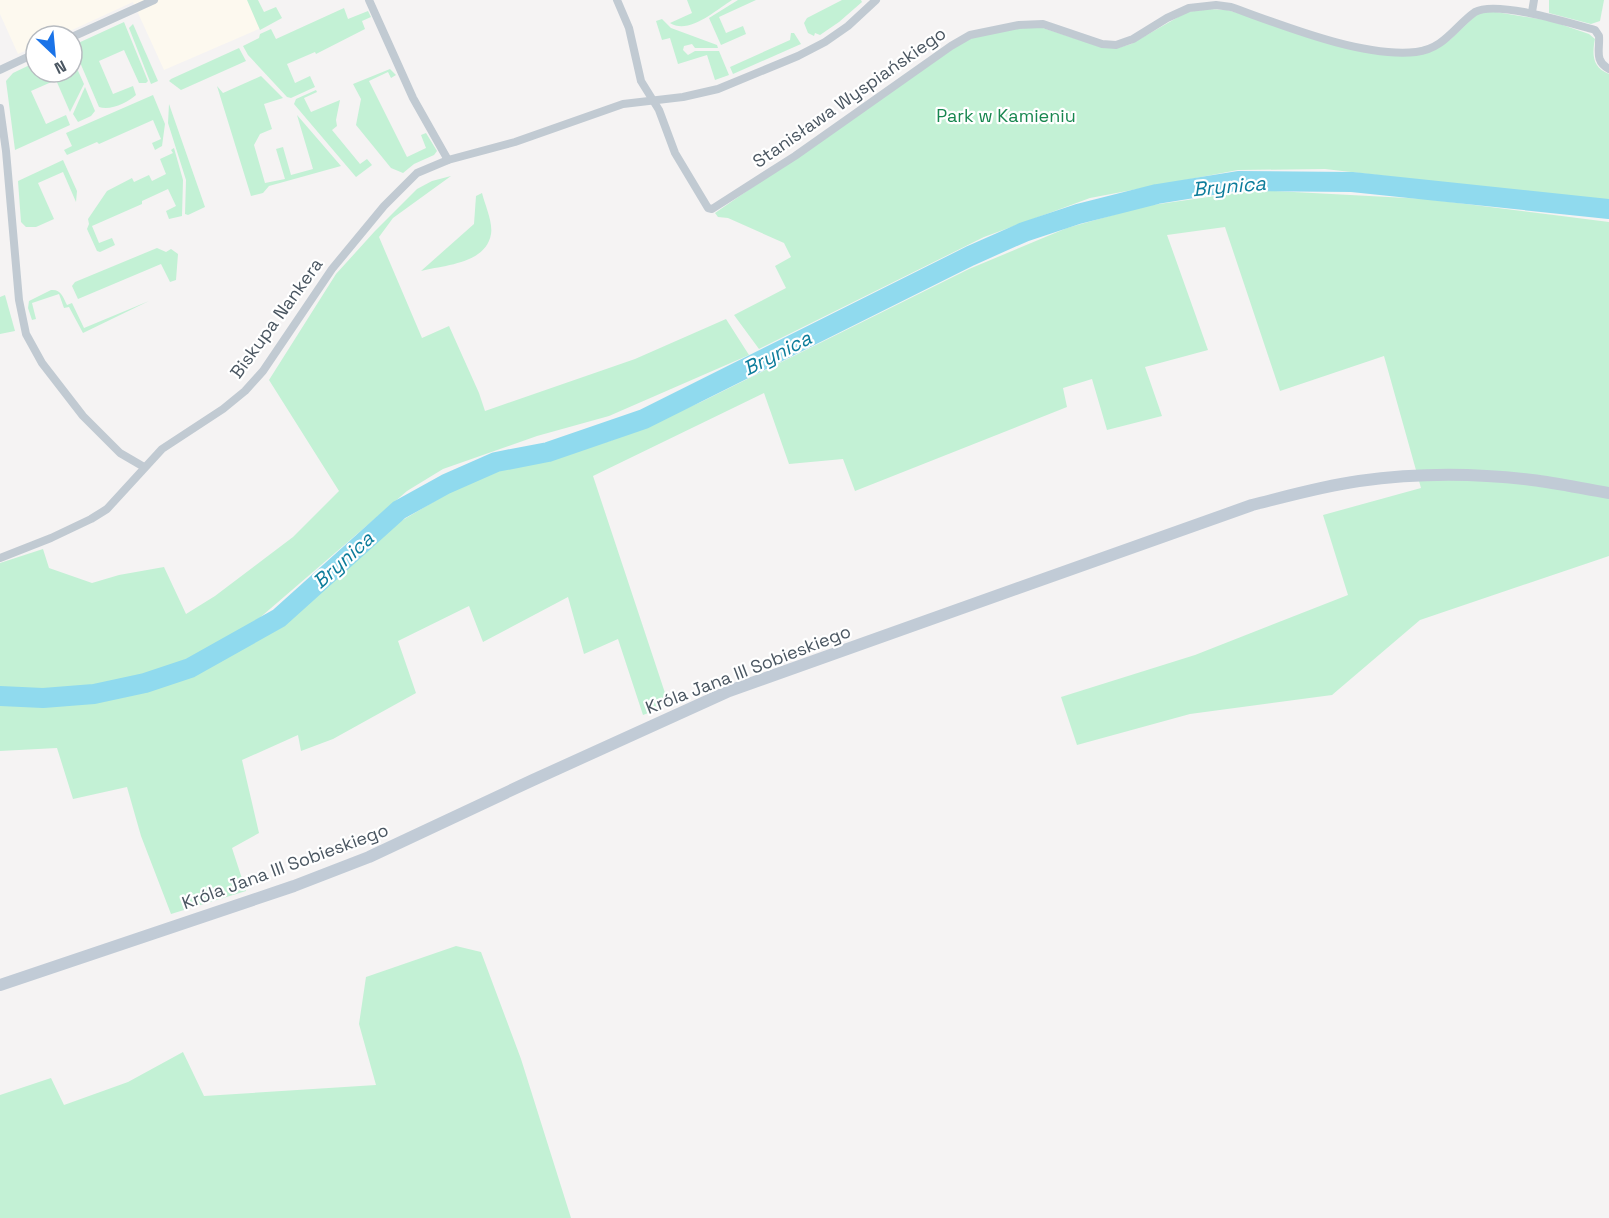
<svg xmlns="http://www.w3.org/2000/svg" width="1609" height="1218" font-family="'Space Grotesk',sans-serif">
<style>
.commercial{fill:#fdf9ef}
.green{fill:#c3f1d5}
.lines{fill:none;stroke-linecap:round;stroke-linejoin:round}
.river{stroke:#90daee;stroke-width:20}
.street{stroke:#c1cad2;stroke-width:8}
.secondary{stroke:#c1cbd6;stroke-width:12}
.labels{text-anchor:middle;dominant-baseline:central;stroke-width:4.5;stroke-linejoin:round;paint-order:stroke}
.street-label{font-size:18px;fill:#4a5661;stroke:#fff}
.park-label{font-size:18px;fill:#17864f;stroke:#fff}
.water-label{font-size:20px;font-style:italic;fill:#0c7c9b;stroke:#fff}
</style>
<rect width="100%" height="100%" fill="#f5f3f3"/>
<polygon class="commercial" points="0,0 248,0 261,28 164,70 133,2 59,36 36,36 36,46 18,54 0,14"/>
<g class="green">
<polygon points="247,0 258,0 264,12 276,7 282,18 260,30"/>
<path d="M687,0H732C716,10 689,35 670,23L692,13Z"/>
<polygon points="738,0 756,0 719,17 726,33 743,26 746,34 721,45 709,18"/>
<polygon points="842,0 861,0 862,2 839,22 820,35 815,33 814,36 808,33 804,23 807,18"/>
<polygon points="1549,0 1604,0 1600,21 1591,24 1549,13"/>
<polygon points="344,8 348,19 368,11 371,17 362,21 365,29 316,54 315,52 287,64 295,83 310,76 315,87 291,98 287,97 248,55 243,46 259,38 260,34 271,29 276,39"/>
<path d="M1208,9L1227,10L1391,55L1450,40L1477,14L1490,11L1551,21L1589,34L1595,39C1592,54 1592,68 1609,74V202L1325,169L1238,170L1090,198L984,237L759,349L734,315L786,288L775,266L791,257L784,243L728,218L718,217L715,213L967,39L1012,29L1040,27L1104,48H1118L1131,44L1187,12Z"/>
<polygon points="662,19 671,28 717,45 718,48 695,48 692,44 684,46 683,50 688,55 695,51 719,51 729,75 715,80 707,55 678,64 670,38 662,40 656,21"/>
<path d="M124,22L148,81L146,83H139L124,50L99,61L113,94L133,86L136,95C128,102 111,111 99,107L79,60L82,58L78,49L74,50V48L76,44Z"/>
<polygon points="133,24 158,81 151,84 129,28"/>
<polygon points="791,33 794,33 801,44 733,74 730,67 790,40"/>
<polygon points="239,48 246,61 181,90 169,81 171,79"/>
<polygon points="36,62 36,72 72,72 72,63 74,62 84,84 70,112 56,80 31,91 46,124 66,115 70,125 15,150 6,81 13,73"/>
<polygon points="390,69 396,75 391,78 388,72 369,81 407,157 426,148 421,135 426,133 437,151 434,155 414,164 403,173 391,168 356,125 361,99 353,84"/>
<polygon points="261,76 283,98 264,104 272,129 260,134 254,145 265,183 285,179 276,149 283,147 291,175 313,169 297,115 341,166 269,186 263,193 251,196 217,86 223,93"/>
<polygon points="85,87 95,111 91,116 78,122 73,114"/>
<polygon points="316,90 317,92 304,98 311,112 340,100 336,120 337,126 332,130 360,164 367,159 372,165 356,177 294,104 296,99"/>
<polygon points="153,95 165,124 162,146 155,150 152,143 161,139 153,120 99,144 97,142 67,155 64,150 72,146 66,133"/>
<polygon points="169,104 205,207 188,215 185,214 186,180 168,123"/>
<polygon points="174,148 183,180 182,216 169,219 166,211 176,206 168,189 142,201 142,204 92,226 99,243 112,238 115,245 100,252 97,251 87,229 89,224 88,219 107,191 132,178 134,182 149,175 152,181 166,174 160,159 173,153 171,150"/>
<polygon points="63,160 77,191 76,202 63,172 38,183 54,219 36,227 26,227 21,222 18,181"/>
<polygon points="451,176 393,218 379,237 422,338 449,326 479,393 485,411 635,359 726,319 749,355 609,416 537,436 443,469 407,491 256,621 203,653 144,675 103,685 58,691 0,690 0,563 43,549 49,568 92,583 119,575 164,567 186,614 215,596 293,537 339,491 269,380 336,274 375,231 417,189 432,181"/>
<polygon points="1258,190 1426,199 1609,222 1609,556 1420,620 1332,695 1190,714 1077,745 1061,697 1195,655 1348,595 1323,515 1421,488 1384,356 1280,391 1225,227 1167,235 1208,350 1145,367 1162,416 1107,430 1092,379 1063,388 1067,407 855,491 843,459 789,464 764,393 593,476 669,705 643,715 618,639 584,654 568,597 483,642 469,606 398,641 416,693 333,739 301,751 298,735 242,760 259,833 232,848 246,891 171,914 141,836 127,787 73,799 57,748 0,751 0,704 39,706 136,694 221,660 284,626 396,524 462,485 517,463 610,441 701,402 969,269 1067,228 1145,206"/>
<path d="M482,193C485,205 493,222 491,234C486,264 444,265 421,271L474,224L476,196Z"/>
<polygon points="157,248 166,252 171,249 178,254 176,280 170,282 161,264 78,299 72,286 75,282"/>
<path d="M51,290C61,289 63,297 67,305L72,303L84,328L149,301L83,333L69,307L64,308L59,294L32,303L36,319L32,320L28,308L29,301Z"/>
<polygon points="5,295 15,331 0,334 0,297"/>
<polygon points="456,946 481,952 521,1059 571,1218 0,1218 0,1095 51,1078 64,1105 128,1082 183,1052 204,1096 376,1085 359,1024 366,977"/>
</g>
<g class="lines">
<polyline class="river" points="0,696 43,698 94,694 145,683 190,668 279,618 399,510 446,484 496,462 548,452 644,419 970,256 1024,232 1078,214 1157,194 1238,181 1352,182 1609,209"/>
<g class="street">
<polyline points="369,0 413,98 448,160"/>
<path d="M617,0L629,28L641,81L659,110L675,153L708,208L712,209L795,156L951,46L970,35L1019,25L1043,24L1102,44L1116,45L1133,39L1167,18L1189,8L1216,5L1231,7C1282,25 1362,58 1416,52C1444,49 1455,26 1475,12C1496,0 1570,23 1595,30L1599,36C1600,50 1594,61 1609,69"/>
<polyline points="1532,12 1534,0"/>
<polyline points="72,37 154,0"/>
<polyline points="0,70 36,53"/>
<polyline points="0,108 6,151 19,300 26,334 42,363 83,416 120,453 144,467"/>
<polyline points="0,558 51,538 91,519 107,509 162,449 223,409 245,391 263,371 332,269 384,206 417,173 448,160 515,142 623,104 683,97 718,89 798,56 825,42 848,26 876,0"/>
</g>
<path class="secondary" d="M0,985L294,886L369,857L533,780L729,691L1252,505C1288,496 1323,486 1359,481C1415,473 1476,473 1532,480C1558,483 1584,489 1609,493"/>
</g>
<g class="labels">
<g class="street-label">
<text transform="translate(849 97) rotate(-35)">Stanisława Wyspiańskiego</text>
<text transform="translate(276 318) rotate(-54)">Biskupa Nankera</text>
<text transform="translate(748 669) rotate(-21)">Króla Jana III Sobieskiego</text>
<text transform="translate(285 866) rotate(-20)">Króla Jana III Sobieskiego</text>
</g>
<g class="park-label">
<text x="1006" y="115">Park w Kamieniu</text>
</g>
<g class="water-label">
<text transform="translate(1229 186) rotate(-5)">Brynica</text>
<text transform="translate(777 353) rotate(-27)">Brynica</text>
<text transform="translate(343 560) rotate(-42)">Brynica</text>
</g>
</g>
<g transform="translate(54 54) rotate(154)"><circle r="28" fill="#ffffff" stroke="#b7bbc0" stroke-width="1.5"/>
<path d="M0-4.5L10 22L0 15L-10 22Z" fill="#1a73e8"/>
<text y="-9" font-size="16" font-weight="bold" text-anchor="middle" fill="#4a5661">N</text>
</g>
</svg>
